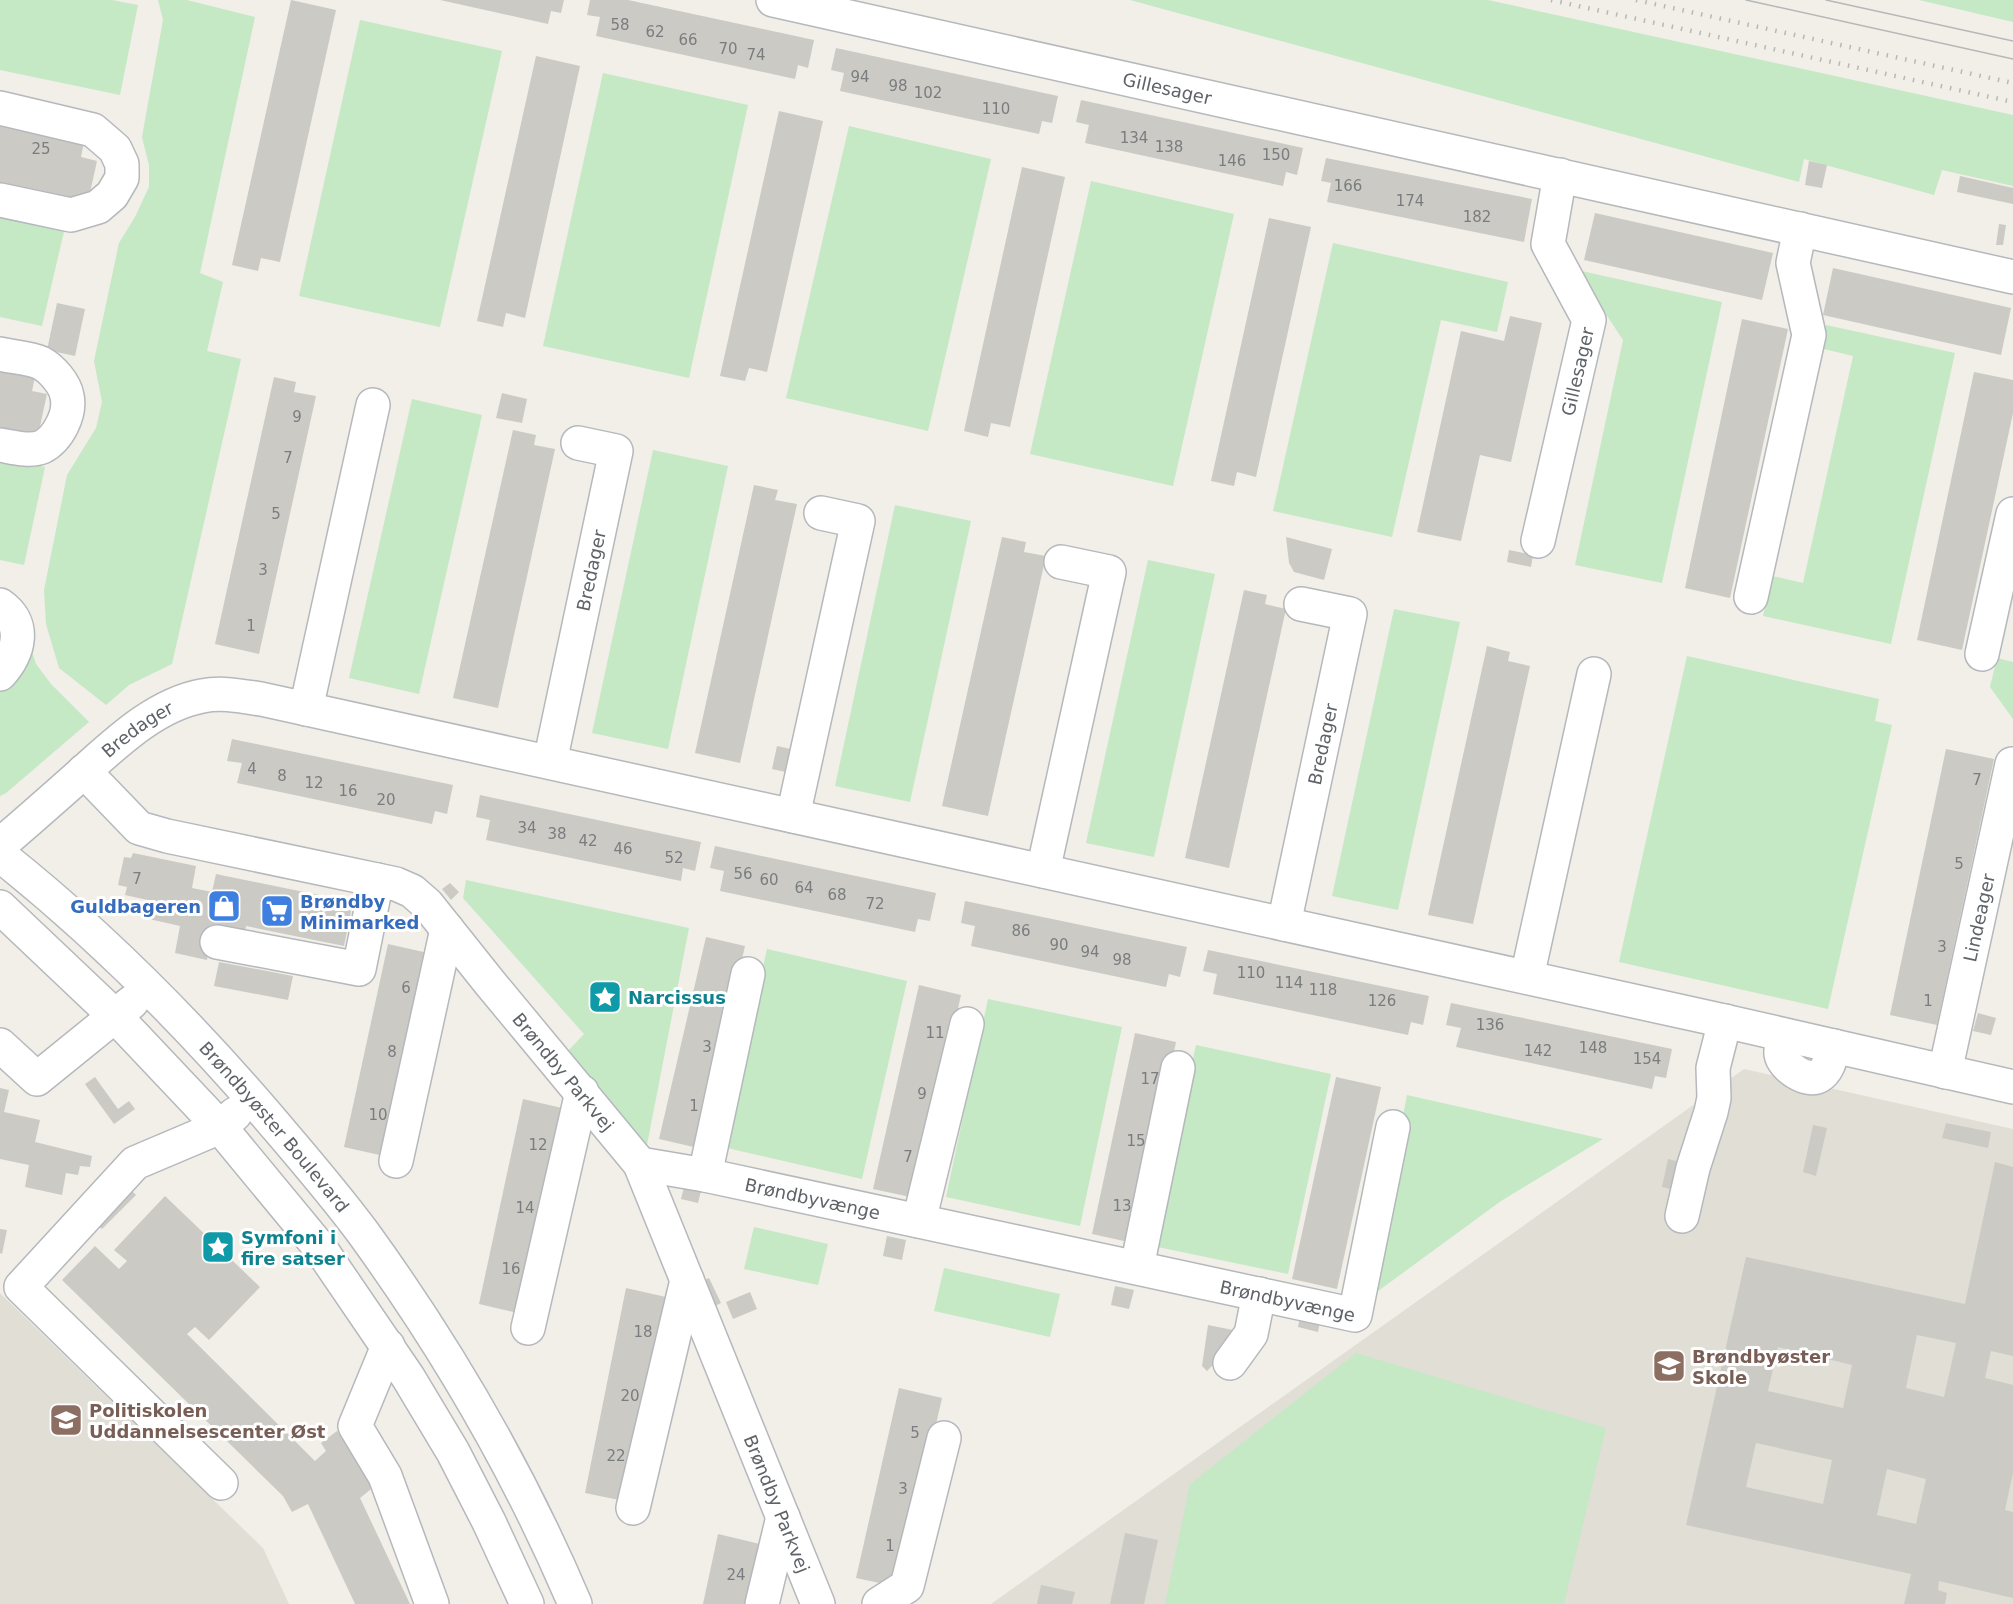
<svg xmlns="http://www.w3.org/2000/svg" width="2013" height="1604" font-family="'DejaVu Sans',sans-serif">
<style>
.education{fill:#e1ded6}
.green{fill:#c5e8c5}
.building{fill:#cccac5;fill-rule:evenodd}
.lines{fill:none;stroke-linecap:round;stroke-linejoin:round}
.minor-casing{stroke:#b5b8bc;stroke-width:36}
.minor{stroke:#fff;stroke-width:33}
.tram{stroke:#b6b7b8;stroke-width:1.5}
.rail{stroke:#b6b7b8;stroke-width:4.5;stroke-dasharray:1.5 8;stroke-linecap:butt}
.labels{text-anchor:middle;dominant-baseline:central;stroke-width:6;stroke-linejoin:round;paint-order:stroke}
.number-label{font-size:15px;fill:#7a7d7f}
.street-label{font-size:18px;fill:#5f6368;stroke:#fff}
.shop-label{font-size:18px;font-weight:bold;fill:#366cbe;stroke:#fff;text-anchor:start}
.culture-label{font-size:18px;font-weight:bold;fill:#0d838f;stroke:#fff;text-anchor:start}
.education-label{font-size:18px;font-weight:bold;fill:#785e54;stroke:#fff;text-anchor:start}
</style>
<rect width="100%" height="100%" fill="#f1efe8"/>
<g class="education">
<polygon points="1744,1069 2013,1129 2013,1604 991,1604"/>
<polygon points="0,1293 263,1548 289,1604 0,1604"/>
</g>
<g class="green">
<polygon points="0,0 112,0 138,5 120,95 0,70"/>
<polygon points="158,0 187,0 255,17 200,273 223,282 207,351 241,359 172,664 129,685 106,705 59,668 46,624 44,590 67,475 96,428 102,402 94,361 119,243 135,217 149,187 149,165 142,137 163,20"/>
<polygon points="1130,0 1488,0 2013,115 2013,186 1942,170 1934,195 1804,159 1799,182"/>
<polygon points="1919,0 2013,0 2013,22"/>
<polygon points="360,20 502,51 440,327 299,296"/>
<polygon points="603,73 748,105 689,378 543,346"/>
<polygon points="849,126 991,159 928,431 786,398"/>
<polygon points="1091,181 1234,214 1173,486 1030,454"/>
<polygon points="0,212 65,227 42,326 0,317"/>
<polygon points="1333,243 1508,282 1497,332 1441,320 1392,537 1273,511"/>
<polygon points="1577,270 1722,302 1662,583 1575,565 1623,340"/>
<polygon points="1826,325 1955,353 1891,644 1763,616 1772,576 1803,583 1853,356 1820,348"/>
<polygon points="412,399 482,415 419,694 349,678"/>
<polygon points="653,450 728,466 668,749 592,733"/>
<polygon points="0,457 45,467 24,565 0,560"/>
<polygon points="895,505 971,521 910,802 835,786"/>
<polygon points="1148,560 1215,574 1154,857 1086,843"/>
<polygon points="1394,609 1460,622 1398,910 1332,896"/>
<polygon points="28,639 36,664 51,684 89,722 6,793 0,796 0,690 3,689"/>
<polygon points="1687,656 1879,699 1875,721 1892,725 1828,1009 1619,962"/>
<polygon points="1997,658 2013,662 2013,719 1990,687"/>
<polygon points="466,880 689,928 647,1145 568,1051 584,1034 463,898"/>
<polygon points="767,949 907,981 862,1179 723,1147"/>
<polygon points="988,999 1122,1027 1080,1226 946,1197"/>
<polygon points="1196,1045 1331,1074 1288,1274 1153,1246"/>
<polygon points="1407,1095 1603,1139 1501,1201 1374,1294 1367,1296"/>
<polygon points="754,1227 828,1244 818,1285 744,1269"/>
<polygon points="944,1268 1060,1294 1050,1337 934,1311"/>
<polygon points="1356,1353 1606,1428 1564,1604 1165,1604 1190,1484"/>
</g>
<g class="building">
<polygon points="291,0 336,10 280,262 261,258 258,271 232,265"/>
<polygon points="440,0 564,0 561,13 551,11 548,24"/>
<polygon points="590,0 628,0 814,40 808,68 798,65 795,79 596,36 600,17 587,15"/>
<polygon points="836,48 1058,96 1052,123 1042,121 1039,134 840,91 844,73 831,70"/>
<polygon points="536,56 580,66 525,318 506,313 503,327 477,321"/>
<polygon points="1081,100 1303,148 1297,175 1286,172 1283,186 1085,143 1089,125 1076,122"/>
<polygon points="779,111 823,121 767,372 749,368 745,381 720,376"/>
<polygon points="0,122 84,142 81,157 97,161 87,206 0,186"/>
<polygon points="1326,158 1532,199 1524,242 1327,202 1331,183 1321,181"/>
<polygon points="1809,161 1827,165 1822,188 1805,185"/>
<polygon points="1022,167 1065,177 1010,427 991,423 988,437 964,431"/>
<polygon points="1960,176 2013,188 2013,204 1957,192"/>
<polygon points="1595,213 1773,253 1762,300 1584,260"/>
<polygon points="1269,218 1311,227 1256,477 1237,472 1234,486 1211,481"/>
<polygon points="1999,224 2006,225 2003,245 1996,245"/>
<polygon points="1833,268 2011,308 2001,355 1823,315"/>
<polygon points="57,303 85,309 75,356 47,350"/>
<polygon points="1510,316 1542,323 1511,462 1480,455 1461,541 1417,532 1461,331 1504,341"/>
<polygon points="1742,319 1788,329 1730,598 1685,588"/>
<polygon points="0,370 35,377 32,391 47,394 37,440 0,432"/>
<polygon points="1974,372 2013,380 2013,413 1962,650 1917,640"/>
<polygon points="274,377 296,382 294,392 316,396 259,654 215,644"/>
<polygon points="502,393 527,399 522,423 496,418"/>
<polygon points="513,430 536,435 534,445 555,449 498,708 453,698"/>
<polygon points="754,485 778,490 775,500 797,504 740,763 695,753"/>
<polygon points="1002,537 1026,542 1024,552 1046,556 988,816 942,806"/>
<polygon points="1286,537 1332,549 1324,580 1294,572 1289,563"/>
<polygon points="1509,550 1533,555 1531,567 1507,562"/>
<polygon points="1244,590 1267,595 1265,604 1286,609 1229,868 1185,858"/>
<polygon points="1487,646 1510,652 1508,661 1530,666 1473,924 1428,915"/>
<polygon points="232,739 453,785 447,814 435,811 432,824 237,783 242,763 227,761"/>
<polygon points="777,746 795,750 790,773 772,769"/>
<polygon points="1946,749 1994,759 1937,1025 1890,1015"/>
<polygon points="480,795 701,842 695,871 683,868 681,881 486,840 490,820 476,817"/>
<polygon points="715,846 936,893 930,921 918,919 915,932 720,891 724,871 710,868"/>
<polygon points="133,853 196,866 192,888 212,892 216,874 353,902 344,946 246,926 244,938 212,932 207,960 175,953 180,926 149,919 152,901 125,895 127,887 118,885 124,857 131,858"/>
<polygon points="450,883 459,892 451,900 442,889"/>
<polygon points="965,901 1187,947 1180,977 1169,974 1166,987 971,946 975,926 961,923"/>
<polygon points="706,937 745,946 698,1148 659,1139"/>
<polygon points="388,944 428,953 384,1156 344,1147"/>
<polygon points="1208,950 1429,996 1423,1025 1411,1022 1408,1035 1213,994 1217,974 1203,971"/>
<polygon points="219,962 293,976 288,1000 214,986"/>
<polygon points="919,985 961,995 915,1198 873,1189"/>
<polygon points="1451,1003 1672,1049 1666,1078 1655,1076 1652,1089 1456,1047 1461,1028 1446,1025"/>
<polygon points="1978,1013 1996,1018 1991,1035 1973,1031"/>
<polygon points="1135,1033 1176,1042 1133,1243 1092,1234"/>
<polygon points="95,1077 118,1109 129,1101 135,1109 114,1124 85,1084"/>
<polygon points="1336,1077 1381,1087 1337,1289 1292,1279"/>
<polygon points="0,1088 9,1090 4,1112 40,1120 35,1142 92,1156 90,1167 80,1166 78,1175 66,1173 62,1195 25,1187 29,1165 0,1159"/>
<polygon points="523,1099 562,1108 518,1313 479,1304"/>
<polygon points="1946,1123 1991,1132 1988,1148 1942,1138"/>
<polygon points="1813,1125 1827,1128 1816,1176 1803,1172"/>
<polygon points="1668,1159 1680,1162 1674,1190 1662,1187"/>
<path d="M1995,1162L2013,1167V1356L1991,1351L1985,1378L2013,1385V1473L2005,1510L2013,1512V1598L1939,1581L1938,1590L1947,1593L1945,1604H1904L1911,1574L1686,1525L1746,1257L1965,1304ZM1917,1335L1956,1343L1944,1397L1906,1388ZM1778,1347L1852,1365L1843,1408L1768,1391ZM1756,1443L1832,1460L1823,1504L1746,1487ZM1887,1469L1926,1479L1916,1524L1877,1515Z"/>
<polygon points="686,1179 703,1183 698,1203 681,1199"/>
<polygon points="129,1188 136,1195 102,1229 95,1223"/>
<polygon points="165,1196 260,1287 209,1340 195,1327 187,1334 315,1461 326,1451 321,1443 337,1431 376,1485 360,1498 410,1604 355,1604 308,1504 292,1512 283,1496 62,1280 95,1246 119,1269 127,1261 114,1250"/>
<polygon points="0,1229 7,1230 2,1254 0,1253"/>
<polygon points="887,1236 906,1240 902,1260 883,1256"/>
<polygon points="709,1278 721,1303 711,1308 700,1282"/>
<polygon points="1115,1286 1134,1290 1129,1309 1111,1305"/>
<polygon points="626,1288 666,1297 624,1501 585,1493"/>
<polygon points="750,1292 757,1309 733,1319 726,1302"/>
<polygon points="1300,1316 1320,1321 1318,1332 1298,1327"/>
<polygon points="1208,1325 1233,1330 1229,1348 1207,1371 1202,1366"/>
<polygon points="899,1388 942,1398 899,1587 856,1578"/>
<polygon points="1125,1533 1158,1540 1144,1604 1110,1604"/>
<polygon points="718,1534 760,1544 747,1604 703,1604"/>
<polygon points="1041,1585 1075,1592 1072,1604 1037,1604"/>
</g>
<g class="lines">
<defs>
<g id="minor">
<path id="s1" d="M773,0L2013,277"/>
<polyline points="0,108 93,130 115,149 122,164 122,178 112,195 98,207 71,215 0,200"/>
<path d="M0,354C12,357 30,358 41,363C52,369 65,384 67,396C71,414 58,439 42,447C30,452 12,447 0,445"/>
<path id="s2" d="M1538,541L1589,320L1548,244L1560,175"/>
<polyline points="1751,597 1809,335 1793,263 1800,229"/>
<path d="M0,605C27,624 19,653 0,674"/>
<polyline points="1982,654 2013,514"/>
<polyline points="306,709 373,405"/>
<path id="s3" d="M550,762L616,451L578,443"/>
<path id="s4" d="M84,771L139,828L167,836L396,884L412,891L427,904L490,983L640,1164L818,1604"/>
<polyline points="793,816 858,521 821,513"/>
<path id="s5" d="M0,845C27,822 53,799 80,775C114,745 154,705 202,696C222,692 241,696 261,699L1711,1018L2013,1087"/>
<path id="s6" d="M0,855C97,932 183,1018 264,1112C298,1152 333,1192 364,1234C448,1350 519,1472 575,1604"/>
<polyline points="1043,871 1109,572 1061,562"/>
<polyline points="0,907 115,1016 220,1127 320,1248 408,1377 453,1452 489,1522 527,1604"/>
<path id="s7" d="M1284,924L1350,614L1301,604"/>
<polyline points="217,942 359,969 377,880"/>
<polyline points="1527,977 1594,674"/>
<path d="M1784,1035C1783,1041 1780,1048 1781,1054C1783,1067 1807,1083 1819,1076C1829,1070 1831,1056 1834,1046"/>
<polyline points="0,1045 37,1079 132,1002"/>
<path id="s8" d="M1945,1072L2012,764"/>
<polyline points="396,1161 447,929"/>
<path id="s9" d="M640,1164L705,1175L1355,1315L1393,1127"/>
<polyline points="705,1175 748,974"/>
<polyline points="1682,1216 1693,1168 1711,1112 1714,1098 1713,1068 1725,1021"/>
<polyline points="919,1221 967,1024"/>
<polyline points="1137,1267 1178,1068"/>
<polyline points="528,1328 582,1092"/>
<polyline points="388,1346 355,1426 385,1476 432,1604"/>
<polyline points="1230,1363 1251,1334 1259,1294"/>
<polyline points="221,1483 21,1287 135,1163 220,1127 235,1114"/>
<polyline points="633,1508 687,1280"/>
<polyline points="762,1604 783,1517"/>
<polyline points="879,1604 907,1586 944,1438"/>
</g>
</defs>
<use href="#minor" class="minor-casing"/>
<use href="#minor" class="minor"/>
<g class="tram">
<polyline points="1746,0 2013,59"/>
<polyline points="1826,0 2013,41"/>
</g>
<g class="rail">
<polyline points="1551,0 2013,102"/>
<polyline points="1636,0 2013,83"/>
</g>
</g>
<defs>
<symbol id="shop-square" viewBox="-11 -11 22 22"><rect x="-9" y="-9" width="18" height="18" rx="4" fill="#3f7fe0" stroke="#fff"/><path d="M-5-2.5h2.3a2.7 3.5 0 0 1 5.4 0H5L5.5 6h-11ZM-1.5-2.5h3a1.5 2.3 0 0 0-3 0Z" fill="#fff"/></symbol>
<symbol id="supermarket-square" viewBox="-11 -11 22 22"><rect x="-9" y="-9" width="18" height="18" rx="4" fill="#3f7fe0" stroke="#fff"/><path d="M-6-5.5h2.5l.6 2H6L4.5 2H-2.5L-4.4-4H-6ZM-1.5 3.2a1.3 1.3 0 1 0 .1 0ZM3 3.2a1.3 1.3 0 1 0 .1 0Z" fill="#fff"/></symbol>
<symbol id="sight-square" viewBox="-11 -11 22 22"><rect x="-9" y="-9" width="18" height="18" rx="4" fill="#0f9aa8" stroke="#fff"/><path d="M0-6L1.8-2.2L6-1.7L2.9 1.2L3.7 5.4L0 3.3L-3.7 5.4L-2.9 1.2L-6-1.7L-1.8-2.2Z" fill="#fff"/></symbol>
<symbol id="school-square" viewBox="-11 -11 22 22"><rect x="-9" y="-9" width="18" height="18" rx="4" fill="#8d6e63" stroke="#fff"/><path d="M0-5L7-2L0 1L-7-2ZM-4 1L0 2.5L4 1V4Q0 6-4 4Z" fill="#fff"/></symbol>
<symbol id="university-square" viewBox="-11 -11 22 22"><rect x="-9" y="-9" width="18" height="18" rx="4" fill="#8d6e63" stroke="#fff"/><path d="M0-5L7-2L0 1L-7-2ZM-4 1L0 2.5L4 1V4Q0 6-4 4Z" fill="#fff"/></symbol>
</defs>
<g fill-rule="evenodd">
<use href="#shop-square" x="205" y="887" width="38" height="38"/>
<use href="#supermarket-square" x="258" y="892" width="38" height="38"/>
<use href="#sight-square" x="586" y="978" width="38" height="38"/>
<use href="#sight-square" x="199" y="1228" width="38" height="38"/>
<use href="#school-square" x="1650" y="1347" width="38" height="38"/>
<use href="#university-square" x="47" y="1401" width="38" height="38"/>
</g>
<g class="labels">
<g class="number-label">
<text x="620" y="25">58</text>
<text x="655" y="32">62</text>
<text x="688" y="40">66</text>
<text x="728" y="49">70</text>
<text x="756" y="55">74</text>
<text x="860" y="77">94</text>
<text x="898" y="86">98</text>
<text x="928" y="93">102</text>
<text x="996" y="109">110</text>
<text x="1134" y="138">134</text>
<text x="1169" y="147">138</text>
<text x="41" y="149">25</text>
<text x="1276" y="155">150</text>
<text x="1232" y="161">146</text>
<text x="1348" y="186">166</text>
<text x="1410" y="201">174</text>
<text x="1477" y="217">182</text>
<text x="297" y="417">9</text>
<text x="288" y="458">7</text>
<text x="276" y="514">5</text>
<text x="263" y="570">3</text>
<text x="251" y="626">1</text>
<text x="252" y="769">4</text>
<text x="282" y="776">8</text>
<text x="1977" y="780">7</text>
<text x="314" y="783">12</text>
<text x="348" y="791">16</text>
<text x="386" y="800">20</text>
<text x="527" y="828">34</text>
<text x="557" y="834">38</text>
<text x="588" y="841">42</text>
<text x="623" y="849">46</text>
<text x="674" y="858">52</text>
<text x="1959" y="864">5</text>
<text x="743" y="874">56</text>
<text x="137" y="879">7</text>
<text x="769" y="880">60</text>
<text x="804" y="888">64</text>
<text x="837" y="895">68</text>
<text x="875" y="904">72</text>
<text x="1021" y="931">86</text>
<text x="1059" y="945">90</text>
<text x="1942" y="947">3</text>
<text x="1090" y="952">94</text>
<text x="1122" y="960">98</text>
<text x="1251" y="973">110</text>
<text x="1289" y="983">114</text>
<text x="406" y="988">6</text>
<text x="1323" y="990">118</text>
<text x="1382" y="1001">126</text>
<text x="1928" y="1001">1</text>
<text x="1490" y="1025">136</text>
<text x="935" y="1033">11</text>
<text x="707" y="1047">3</text>
<text x="1593" y="1048">148</text>
<text x="1538" y="1051">142</text>
<text x="392" y="1052">8</text>
<text x="1647" y="1059">154</text>
<text x="1150" y="1079">17</text>
<text x="922" y="1094">9</text>
<text x="694" y="1106">1</text>
<text x="378" y="1115">10</text>
<text x="1136" y="1141">15</text>
<text x="538" y="1145">12</text>
<text x="908" y="1157">7</text>
<text x="1122" y="1206">13</text>
<text x="525" y="1208">14</text>
<text x="511" y="1269">16</text>
<text x="643" y="1332">18</text>
<text x="630" y="1396">20</text>
<text x="915" y="1433">5</text>
<text x="616" y="1456">22</text>
<text x="903" y="1489">3</text>
<text x="890" y="1546">1</text>
<text x="736" y="1575">24</text>
</g>
<g class="street-label">
<text stroke="none"><textPath href="#s1" startOffset="404">Gillesager</textPath></text>
<text stroke="none"><textPath href="#s2" startOffset="174">Gillesager</textPath></text>
<text stroke="none"><textPath href="#s3" startOffset="196">Bredager</textPath></text>
<text stroke="none"><textPath href="#s5" startOffset="180">Bredager</textPath></text>
<text stroke="none"><textPath href="#s7" startOffset="184">Bredager</textPath></text>
<text stroke="none"><textPath href="#s8" startOffset="158">Lindeager</textPath></text>
<text stroke="none"><textPath href="#s4" startOffset="596">Brøndby Parkvej</textPath></text>
<text stroke="none"><textPath href="#s6" startOffset="387">Brøndbyøster Boulevard</textPath></text>
<text stroke="none"><textPath href="#s9" startOffset="176">Brøndbyvænge</textPath></text>
<text stroke="none"><textPath href="#s9" startOffset="662">Brøndbyvænge</textPath></text>
<text stroke="none"><textPath href="#s4" startOffset="1082">Brøndby Parkvej</textPath></text>
</g>
<g class="shop-label">
<text x="300" y="901">Brøndby<tspan x="300" dy="21">Minimarked</tspan></text>
<text x="201" y="906" text-anchor="end">Guldbageren</text>
</g>
<g class="culture-label">
<text x="628" y="997">Narcissus</text>
<text x="241" y="1237">Symfoni i<tspan x="241" dy="21">fire satser</tspan></text>
</g>
<g class="education-label">
<text x="1692" y="1356">Brøndbyøster<tspan x="1692" dy="21">Skole</tspan></text>
<text x="89" y="1410">Politiskolen<tspan x="89" dy="21">Uddannelsescenter Øst</tspan></text>
</g>
</g>
</svg>
